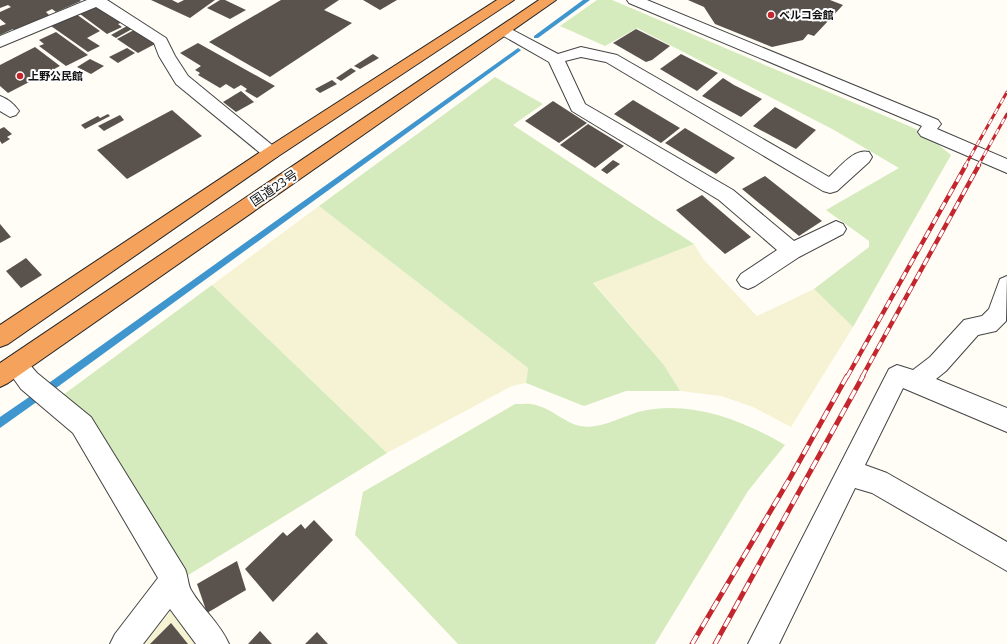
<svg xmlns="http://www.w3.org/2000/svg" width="1007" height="644" font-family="Bitter,'Noto Sans JP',serif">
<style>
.farmland{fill:#f6f3d4}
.green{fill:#d5ebbd}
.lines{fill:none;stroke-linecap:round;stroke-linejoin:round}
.stream{fill:#3f96cf;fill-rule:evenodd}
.building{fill:#5a524d}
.minor-casing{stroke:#444;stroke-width:2}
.highway-casing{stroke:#222;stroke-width:2}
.minor{fill:#fff;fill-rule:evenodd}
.highway{fill:#f5a25d;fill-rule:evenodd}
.rail-far2-casing{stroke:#c4262e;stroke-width:3}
.rail-far1-casing{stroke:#c4262e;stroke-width:4.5}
.rail-casing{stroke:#c4262e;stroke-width:5}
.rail-far2{stroke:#fff;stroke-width:2;stroke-dasharray:6;stroke-linecap:butt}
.rail-far1{stroke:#fff;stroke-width:3;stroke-dasharray:8;stroke-linecap:butt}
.rail{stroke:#fff;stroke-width:3.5;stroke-dasharray:10;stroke-linecap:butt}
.poi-dot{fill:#c4262e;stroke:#fff;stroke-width:1.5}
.labels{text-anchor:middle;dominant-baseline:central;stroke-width:4;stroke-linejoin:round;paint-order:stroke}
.far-poi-label{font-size:11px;font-weight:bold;fill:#111;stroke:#fff;text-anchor:start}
.street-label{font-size:13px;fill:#111;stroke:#fff}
</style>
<rect width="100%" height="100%" fill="#fffdf5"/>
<g class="farmland">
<polygon points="319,206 528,368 526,383 512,386 387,453 212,285"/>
<polygon points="694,244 704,260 757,316 814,289 853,327 791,427 753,407 721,396 680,391 664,365 593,282"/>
<polygon points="175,606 205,644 143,644"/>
</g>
<g class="green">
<polygon points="597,0 612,0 923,132 951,155 853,327 814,289 869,247 869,241 826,210 899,168 834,130 637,28 605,46 560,26"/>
<polygon points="495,77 543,104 513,125 694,244 593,283 664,365 680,391 626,391 584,406 526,383 528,368 319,206"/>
<polygon points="212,285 387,453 185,577 59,398"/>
<path d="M515,404C522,404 530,403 536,405C552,409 565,423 580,426C599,430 621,417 638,412C689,399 742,420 785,445L748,491L655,644H458L355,535L363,492Z"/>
</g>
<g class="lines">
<g class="stream">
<polygon points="583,0 590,0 538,38 534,38 534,36"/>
<polygon points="518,48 521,50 520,51 52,391 49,392 46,391 44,388 46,385"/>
<polygon points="35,393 38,395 40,398 38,401 0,428 0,417"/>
</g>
</g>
<g class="building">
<polygon points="0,0 80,0 81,1 56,12 52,9 46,12 50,16 14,31 13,29 0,35 0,26 6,24 0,19 0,12 11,7 8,5 0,8"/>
<polygon points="151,0 172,0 178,3 184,0 215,0 190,18"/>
<polygon points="220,0 225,0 246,10 230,19 207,8"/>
<polygon points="281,0 339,0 324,10 352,23 270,77 209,42"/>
<polygon points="363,0 397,0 380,10"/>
<polygon points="688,0 830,0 843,5 814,36 808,34 803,40 772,47 715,24 704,7"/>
<polygon points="98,6 123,22 118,24 122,27 107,34 80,14"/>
<polygon points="76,14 100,31 87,38 100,46 88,52 51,26"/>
<polygon points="127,26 132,29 116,38 111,35"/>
<polygon points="636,29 670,46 652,60 646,62 613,43"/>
<polygon points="132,31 135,31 155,44 138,53 117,39"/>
<polygon points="56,32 88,55 66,66 39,46 44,44 39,40"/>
<polygon points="198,43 275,86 257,98 245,91 247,89 241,85 234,89 226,84 220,88 198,75 200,73 195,70 201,66 180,53"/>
<polygon points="35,47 60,66 8,93 0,86 0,65"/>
<polygon points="127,48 135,53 118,63 109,57"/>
<polygon points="373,54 379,58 360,69 354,66"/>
<polygon points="681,54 718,73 697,91 660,69"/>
<polygon points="90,59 104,66 91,74 77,67"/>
<polygon points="351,68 356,71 341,81 336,78"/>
<polygon points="723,78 734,85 762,99 741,117 702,96"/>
<polygon points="332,80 337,84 320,93 315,89"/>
<polygon points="241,91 254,102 236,112 223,102"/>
<polygon points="633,100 680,128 661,143 614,114"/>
<polygon points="553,101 587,123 559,143 525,121"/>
<polygon points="775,107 816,130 796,149 753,126"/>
<polygon points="172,110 202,136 127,179 97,150"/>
<polygon points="108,114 110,116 85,129 81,125 98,116 100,118"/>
<polygon points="120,115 124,120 104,131 98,126"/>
<polygon points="588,124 624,146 595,168 560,145"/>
<polygon points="4,127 12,134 7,137 10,139 2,144 0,141 0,129"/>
<polygon points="685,128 735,158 716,174 665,143"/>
<polygon points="613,160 620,164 607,174 601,170"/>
<polygon points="765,176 822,221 799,236 742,189"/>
<polygon points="702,195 751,237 725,254 676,210"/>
<polygon points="0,224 11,237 0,243"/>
<polygon points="26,258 42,275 21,288 6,271"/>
<polygon points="314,520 333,540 273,602 245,569 283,532 287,536 301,524 305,529"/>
<polygon points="237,561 246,590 207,613 197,584"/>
<polygon points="171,623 188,644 150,644"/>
<polygon points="260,631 272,644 248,644"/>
<polygon points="317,632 328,644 305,644"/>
</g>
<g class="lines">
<defs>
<g id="minor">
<polygon points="87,0 107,0 166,38 175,56 188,76 277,149 280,153 277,157 271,159 265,157 176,84 159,56 154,43 96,7 0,47 0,36"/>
<polygon points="627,0 647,0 938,120 941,124 937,129 1007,159 1007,173 921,136 918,132 922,126 629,3"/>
<path d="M505,26L558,54L581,47L617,55L829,177C840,167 854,148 869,152L872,157L869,162L837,191L830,193L823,191L606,62L581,57L565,61L585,104L733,190L794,241L836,221L843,224L846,229L843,234L799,257L755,286L748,289L741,286L737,280L741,274L777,250L719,200L572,111L549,62L500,34L497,31L500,28Z"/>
<path d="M0,96C8,99 14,104 19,111L16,115L10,117L0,111Z"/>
<polygon points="1007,276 1006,321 996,331 978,335 946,371 936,379 1007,408 1007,432 903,388 865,465 887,473 1007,542 1007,571 872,493 855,488 779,644 748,644 889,369 897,365 913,370 930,357 964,320 982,316 989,309 1000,279"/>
<path d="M16,355L24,358L37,373L91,417L185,569C188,576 188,585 191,590C202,609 220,623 229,644H196L170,609L143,644H110L115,634L158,578L73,433L21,389L4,365L8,358Z"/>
</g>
<g id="highway">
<polygon points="497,0 514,0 277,157 8,344 0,347 0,325 265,149"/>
<polygon points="539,0 556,0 8,383 0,387 0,363"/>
</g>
</defs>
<use href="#minor" class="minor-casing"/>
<use href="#highway" class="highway-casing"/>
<use href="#minor" class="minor"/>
<use href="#highway" class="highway"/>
<defs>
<g id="rail-far2">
<polyline points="965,166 1007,92"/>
<polyline points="978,166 1007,114"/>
</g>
<g id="rail-far1">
<polyline points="847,377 966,165"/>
<polyline points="862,377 979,165"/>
</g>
<g id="rail">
<polyline points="692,644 790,478 847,376"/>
<polyline points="715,644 863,376"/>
</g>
</defs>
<use href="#rail-far2" class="rail-far2-casing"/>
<use href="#rail-far1" class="rail-far1-casing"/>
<use href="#rail" class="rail-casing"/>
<use href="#rail-far2" class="rail-far2"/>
<use href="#rail-far1" class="rail-far1"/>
<use href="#rail" class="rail"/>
</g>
<g class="poi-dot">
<circle cx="771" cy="15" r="4"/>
<circle cx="20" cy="76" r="4"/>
</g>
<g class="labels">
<g class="far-poi-label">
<text x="779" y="15">ベルコ会館</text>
<text x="28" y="76">上野公民館</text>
</g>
<g class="street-label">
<text transform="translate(274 188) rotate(-34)">国道23号</text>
</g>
</g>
</svg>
